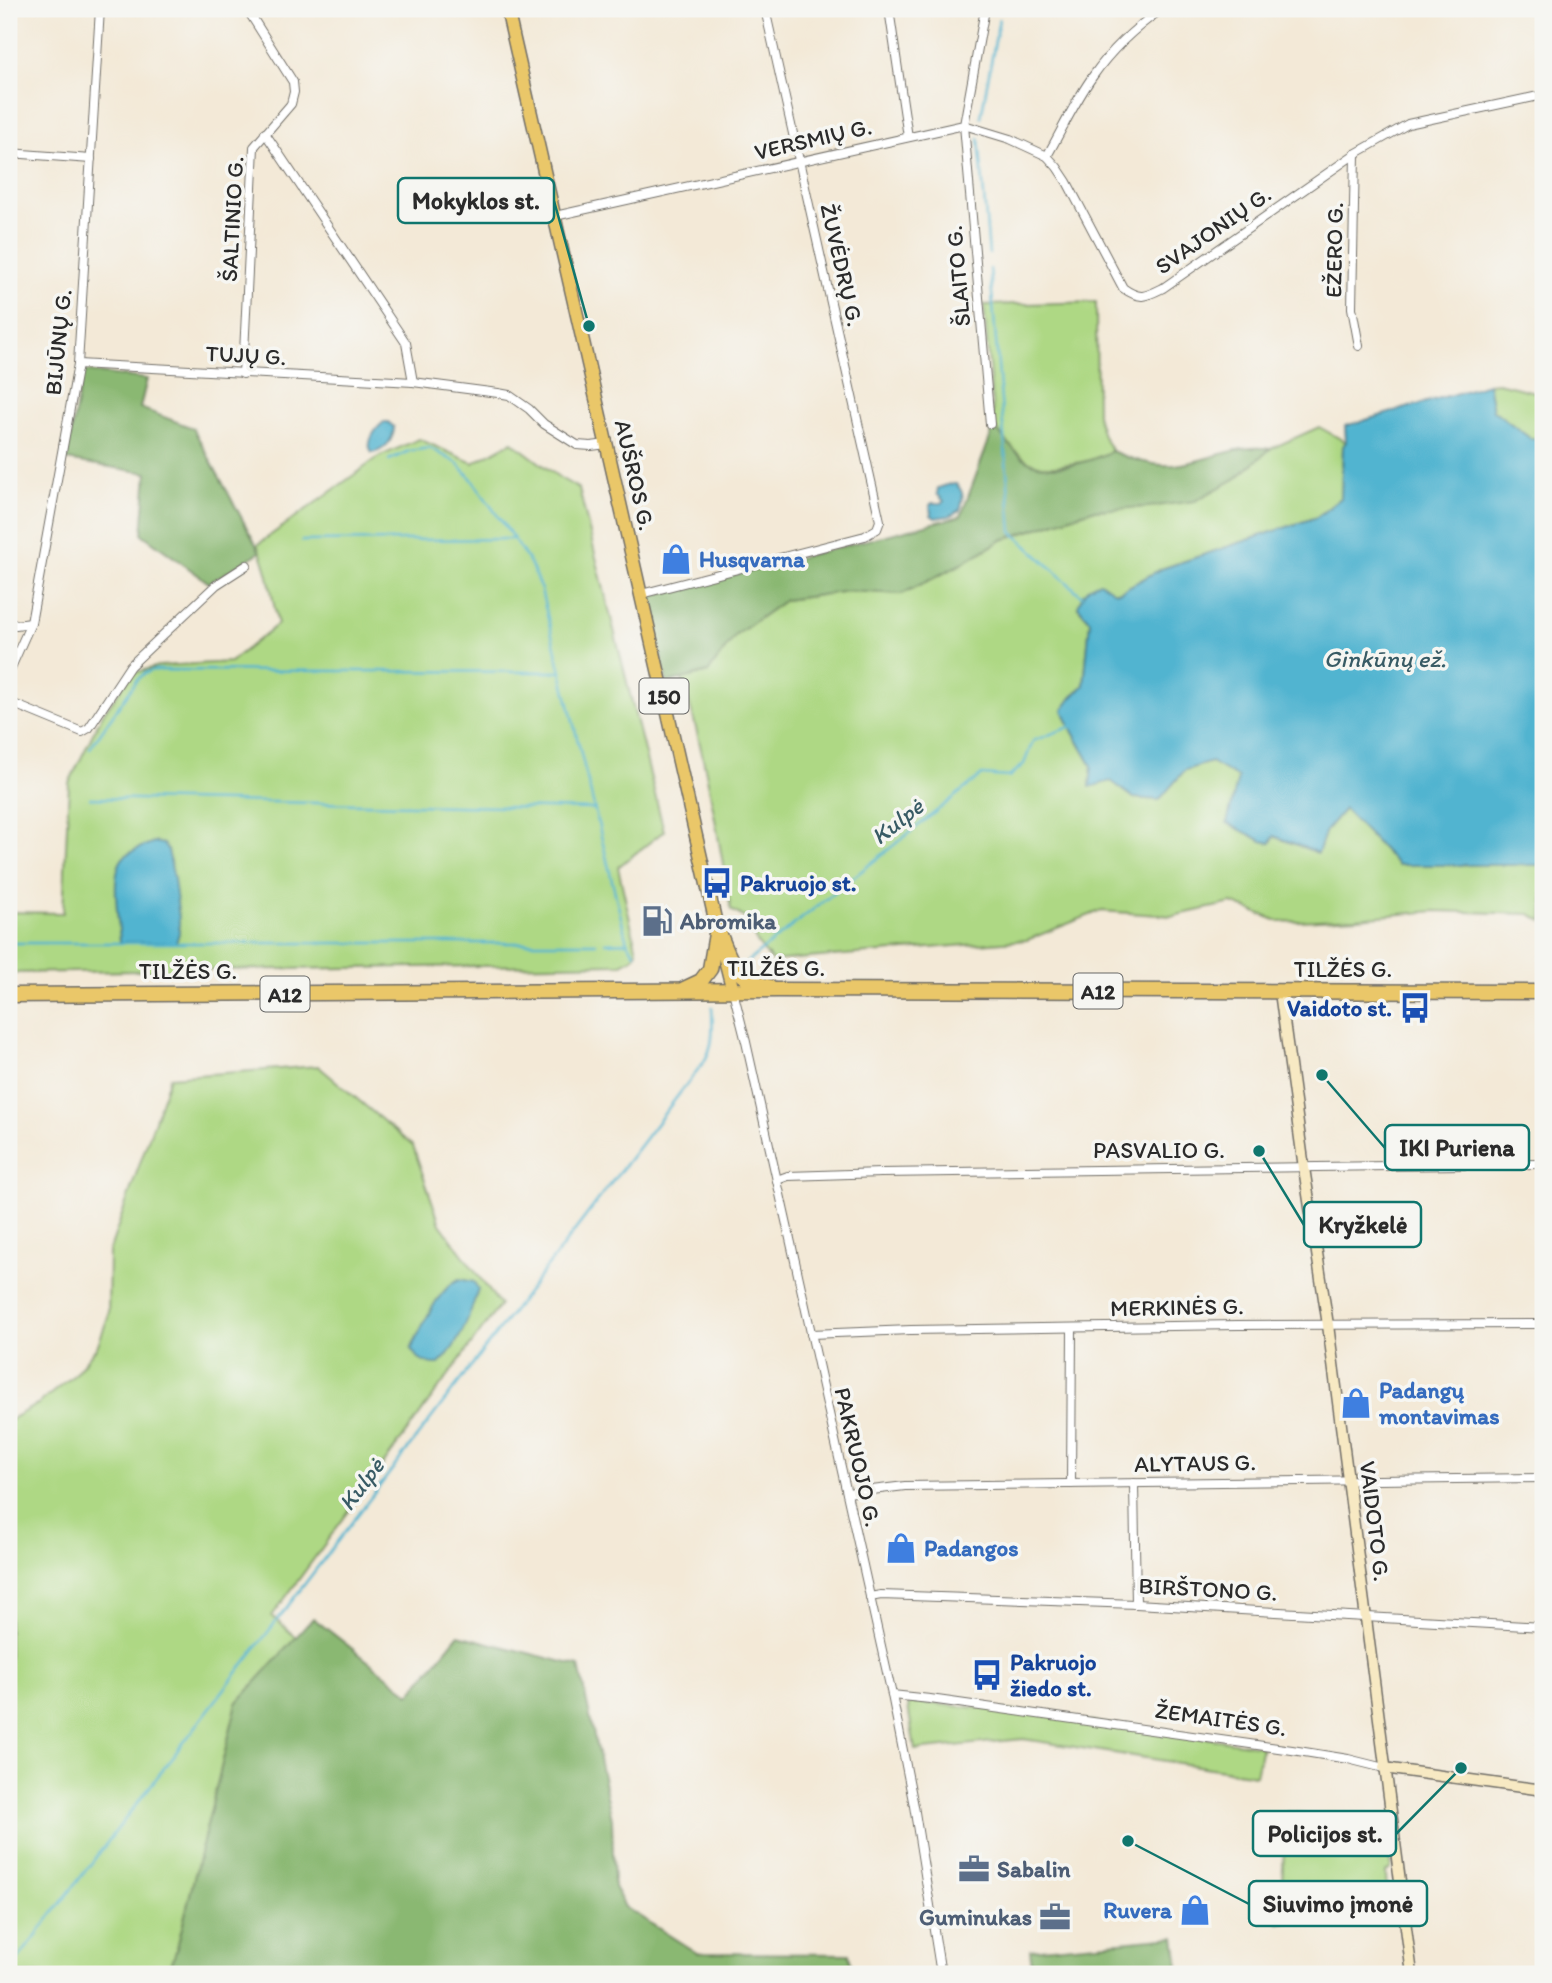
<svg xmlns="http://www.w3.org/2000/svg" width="1552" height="1983" font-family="Itim,sans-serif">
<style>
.green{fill:#aed884;stroke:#6c8258;stroke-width:2}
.forest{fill:#8ab872;stroke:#5a724e;stroke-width:2}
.water{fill:#51b4d0;stroke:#3e707e;stroke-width:2}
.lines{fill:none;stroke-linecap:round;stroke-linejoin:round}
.stream{stroke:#51b4d0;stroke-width:2.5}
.street-casing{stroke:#716e67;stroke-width:10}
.secondary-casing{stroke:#716e67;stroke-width:13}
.primary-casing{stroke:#716e67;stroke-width:15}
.highway-casing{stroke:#716e67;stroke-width:17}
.street{stroke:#fff;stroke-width:8}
.secondary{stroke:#f7e9c3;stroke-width:10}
.primary{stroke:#eac769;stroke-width:12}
.highway{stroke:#eac769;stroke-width:14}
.labels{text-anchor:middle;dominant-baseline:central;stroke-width:7;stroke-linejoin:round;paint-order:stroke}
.shield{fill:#f6f6f2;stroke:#686867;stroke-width:2}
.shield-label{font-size:21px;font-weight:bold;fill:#2b2b2b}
.street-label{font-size:23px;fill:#2b2b2b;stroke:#f6f6f2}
.shop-label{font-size:23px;font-weight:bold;fill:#366cbe;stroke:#f6f6f2;text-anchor:start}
.transit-label{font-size:23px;font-weight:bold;fill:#164399;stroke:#f6f6f2;text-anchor:start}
.service-label{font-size:23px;font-weight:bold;fill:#4e5e75;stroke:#f6f6f2;text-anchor:start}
.water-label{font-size:24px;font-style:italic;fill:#385b65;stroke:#f6f6f2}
.leader{fill:none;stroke:#0f766e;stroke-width:2.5}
.callout-dot{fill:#0f766e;stroke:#f6f6f2;stroke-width:2.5}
.callout{fill:#f6f6f2;stroke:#0f766e;stroke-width:2.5}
.callout-label{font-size:24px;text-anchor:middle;font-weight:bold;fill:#2b2b2b}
</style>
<rect width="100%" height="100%" fill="#f6f6f2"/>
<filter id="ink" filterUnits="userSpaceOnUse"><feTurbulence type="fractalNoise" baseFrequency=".0143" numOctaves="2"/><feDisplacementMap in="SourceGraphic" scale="14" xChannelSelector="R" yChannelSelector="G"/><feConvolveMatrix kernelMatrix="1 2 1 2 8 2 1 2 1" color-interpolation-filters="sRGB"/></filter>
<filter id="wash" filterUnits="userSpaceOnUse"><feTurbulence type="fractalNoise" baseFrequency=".00686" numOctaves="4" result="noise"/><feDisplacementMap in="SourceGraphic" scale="28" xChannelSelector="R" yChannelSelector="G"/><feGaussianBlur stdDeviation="1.57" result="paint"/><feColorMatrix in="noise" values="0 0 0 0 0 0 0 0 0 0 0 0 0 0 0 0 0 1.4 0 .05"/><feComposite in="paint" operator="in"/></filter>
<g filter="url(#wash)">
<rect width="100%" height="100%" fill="#f3e9d7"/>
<g class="green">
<polygon points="1096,302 1097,415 1103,436 1112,451 1094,460 1056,466 1041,466 1028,461 1014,450 994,427 984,305"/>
<polygon points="1498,383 1543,394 1543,437 1531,439 1493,410 1488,384"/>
<path d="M1319,427L1346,442L1343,446L1341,498L1317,517L1161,569L1125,590L1119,592L1113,591L1078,607L1090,621L1084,685L1071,699L1070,727L1092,766L1090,786L1111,780L1134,798L1159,800L1185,770L1211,762L1239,778L1273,836L1318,853L1326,830L1344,809L1398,865H1543V921L1530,914L1435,911L1357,918L1280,922L1232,903L1173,916L1100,911L1027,940L772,961L758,944L744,917L731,910C717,833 706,753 682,679L708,672L736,635L785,600L849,591L902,594L956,567L1002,540L1092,510L1148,507L1235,479L1270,449Z"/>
<path d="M419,439L473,463L512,442L560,478L579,489L664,831L618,867L637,951L633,958L622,964L9,973V912L63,913L69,783L102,715L133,673L159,666L230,662L278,624C272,599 269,568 257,545L380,456Z"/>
<polygon points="318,1066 413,1146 440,1224 500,1305 272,1616 297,1638 237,1703 177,1948 168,1974 9,1974 9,1420 38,1404 73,1376 97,1347 108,1317 109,1252 170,1077"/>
<polygon points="912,1702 1023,1712 1262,1746 1256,1775 1023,1739 915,1750 908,1706"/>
<polygon points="1287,1812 1385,1823 1391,1869 1386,1872 1387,1907 1322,1913 1279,1923"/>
</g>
<g class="forest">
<polygon points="83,371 147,379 140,408 193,428 260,552 209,583 142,534 147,473 66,460"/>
<path d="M994,427C1004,438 1013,451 1026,460C1049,475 1089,462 1112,451C1129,459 1156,467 1175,465C1207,462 1238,443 1270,449L1235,479L1195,501L1148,507L1092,510L1002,540L957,566L902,594L849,591L785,600L736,635L708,672L667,683L646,597L961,516Z"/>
<polygon points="313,1618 410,1694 458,1635 579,1666 612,1819 614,1887 625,1907 697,1953 849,1954 853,1974 168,1974 177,1948 237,1703"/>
<polygon points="1175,1937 1180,1974 1033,1974 1030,1950"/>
</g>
<g class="water">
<path d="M1488,384L1493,410L1531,439L1543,437V865H1398L1344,809L1326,830L1318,853L1274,836L1271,843L1262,841L1227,823L1238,778L1211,762L1185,770L1159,800L1134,798L1111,781L1090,787L1092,766L1070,727L1063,710L1071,699L1084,685L1090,621L1078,606C1083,593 1086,587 1100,582L1113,591L1119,592L1161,569L1317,517L1341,498L1343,446L1346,442L1345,426Z"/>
<path d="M384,422H388L394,427C394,440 384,451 372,453C365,443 375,429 384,422Z"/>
<path d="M950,484H956C965,492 963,500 960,510L949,516L935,518L931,515L930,505L932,503H942L944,501L937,494L938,488Z"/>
<path d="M154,842L163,844L168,850L174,879L179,919V933L176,943L120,942C119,921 109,872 124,857C132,850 144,846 154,842Z"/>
<path d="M459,1279L474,1282L478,1289C470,1315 460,1345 439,1364C427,1365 416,1358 411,1349C423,1326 436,1291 459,1279Z"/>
</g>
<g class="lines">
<g class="stream">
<polyline points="981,117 999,19"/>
<polyline points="979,138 989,254"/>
<polyline points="990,269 1012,532 1082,596"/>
<polyline points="389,460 409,451 430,448 457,463 471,478 514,539 531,565 541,590 627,942"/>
<polyline points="302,541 514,539"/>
<polyline points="90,748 137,680 145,673 153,670 559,672"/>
<polyline points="90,798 594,809"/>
<polyline points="9,943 596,943"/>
<polyline points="605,943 627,942 635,953"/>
<polyline points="747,962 982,775 1009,777 1024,764 1033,741 1072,726"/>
<path d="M9,1971L696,1072C715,1052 713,1033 712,1007"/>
</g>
</g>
</g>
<g filter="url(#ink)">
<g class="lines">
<defs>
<g id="street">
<polyline points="889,9 908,137"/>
<polyline points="265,133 406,343 413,382"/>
<polyline points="9,153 91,159"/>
<polyline points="1355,154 1352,308 1359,346"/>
<path d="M1047,156C1062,130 1075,101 1093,76C1111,50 1136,27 1162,9"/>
<polyline points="555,216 964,125 985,9"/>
<polyline points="78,364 413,382 498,393 509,395 529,409 544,424 577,445 591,446 607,444"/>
<polyline points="243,374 254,147 291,104 294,92 293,82 247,9"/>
<path d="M990,424L964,125L1010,139L1047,156L1057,167L1067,182L1123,288C1140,300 1145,297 1163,288L1355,154L1408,124L1543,95"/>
<polyline points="641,594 865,536 877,529 880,521 765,9"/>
<polyline points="9,622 16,625 31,623"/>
<polyline points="9,672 31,623 78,364 100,9"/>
<polyline points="9,702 82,732 89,728 130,666 216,585 247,565"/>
<polyline points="733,991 746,1042 892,1695 914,1806 941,1974"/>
<polyline points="777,1180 788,1176 881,1173 1543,1164"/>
<polyline points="811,1334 911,1330 1238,1325 1543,1324"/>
<polyline points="1134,1483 1136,1604"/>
<polyline points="1071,1484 1072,1328"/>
<polyline points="847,1493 905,1486 1543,1478"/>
<polyline points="870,1597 881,1595 1136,1604 1543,1627"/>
<polyline points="892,1695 930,1699 1292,1750 1348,1759 1384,1768"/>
</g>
<g id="secondary">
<polyline points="1280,992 1304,1168 1328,1325 1412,1974"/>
<polyline points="1384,1768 1543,1790"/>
</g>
<polyline id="primary" points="507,9 717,928 733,991"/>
<g id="highway">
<path d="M717,928C724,943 730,965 742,975C749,982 760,984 769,987"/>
<polyline points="684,989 701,981 710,969 717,928"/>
<polyline points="9,995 778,990 1543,992"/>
</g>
</defs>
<use href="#street" class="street-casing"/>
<use href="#secondary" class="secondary-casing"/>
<use href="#primary" class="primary-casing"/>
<use href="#highway" class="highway-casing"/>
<use href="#street" class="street"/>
<use href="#secondary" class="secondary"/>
<use href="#primary" class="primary"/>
<use href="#highway" class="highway"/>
</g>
</g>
<defs>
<symbol id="shop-bare" viewBox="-9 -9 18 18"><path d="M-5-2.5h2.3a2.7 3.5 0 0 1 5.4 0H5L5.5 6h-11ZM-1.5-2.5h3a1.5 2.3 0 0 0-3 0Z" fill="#3f7fe0" stroke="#f6f6f2" stroke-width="2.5" paint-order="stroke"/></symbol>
<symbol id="bus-bare" viewBox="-9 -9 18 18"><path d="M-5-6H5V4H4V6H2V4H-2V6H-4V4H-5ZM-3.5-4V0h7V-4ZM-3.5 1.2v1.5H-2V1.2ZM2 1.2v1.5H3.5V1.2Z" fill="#1a4fb4" stroke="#f6f6f2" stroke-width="2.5" paint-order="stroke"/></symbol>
<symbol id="fuel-bare" viewBox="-9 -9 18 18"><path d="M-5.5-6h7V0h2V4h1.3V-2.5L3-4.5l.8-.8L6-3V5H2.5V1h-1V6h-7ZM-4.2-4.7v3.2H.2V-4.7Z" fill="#5c6f8a" stroke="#f6f6f2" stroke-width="2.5" paint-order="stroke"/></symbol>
<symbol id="office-bare" viewBox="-9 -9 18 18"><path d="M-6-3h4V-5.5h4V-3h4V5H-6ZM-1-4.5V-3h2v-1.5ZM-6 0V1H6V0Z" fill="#5c6f8a" stroke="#f6f6f2" stroke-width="2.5" paint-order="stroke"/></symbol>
</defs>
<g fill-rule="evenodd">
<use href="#shop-bare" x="654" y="537" width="44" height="44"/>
<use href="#bus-bare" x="695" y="861" width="44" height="44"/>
<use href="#fuel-bare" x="635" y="899" width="44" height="44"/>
<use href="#bus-bare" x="1393" y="986" width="44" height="44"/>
<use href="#shop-bare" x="1334" y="1381" width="44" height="44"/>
<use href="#shop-bare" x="879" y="1526" width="44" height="44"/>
<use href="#bus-bare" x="965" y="1653" width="44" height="44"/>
<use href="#office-bare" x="952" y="1847" width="44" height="44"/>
<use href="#shop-bare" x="1173" y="1888" width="44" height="44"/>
<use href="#office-bare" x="1033" y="1895" width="44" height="44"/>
</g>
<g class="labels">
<g class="shield">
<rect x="639.5" y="678.5" width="49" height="35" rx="5"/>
<rect x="1073.5" y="973.5" width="49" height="35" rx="5"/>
<rect x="260.5" y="976.5" width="49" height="35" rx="5"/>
</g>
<g class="shield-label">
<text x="664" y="696">150</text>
<text x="1098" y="991">A12</text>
<text x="285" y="994">A12</text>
</g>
<g class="street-label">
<text transform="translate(813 139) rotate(-13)">VERSMIŲ G.</text>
<text transform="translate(232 219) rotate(-87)">ŠALTINIO G.</text>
<text transform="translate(1213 230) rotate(-35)">SVAJONIŲ G.</text>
<text transform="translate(1334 250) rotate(-89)">EŽERO G.</text>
<text transform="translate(842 265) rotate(77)">ŽUVĖDRŲ G.</text>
<text transform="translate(958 276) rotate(-95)">ŠLAITO G.</text>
<text transform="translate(58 342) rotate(-84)">BIJŪNŲ G.</text>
<text transform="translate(246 355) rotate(3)">TUJŲ G.</text>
<text transform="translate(635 475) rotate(77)">AUŠROS G.</text>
<text x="776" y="968">TILŽĖS G.</text>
<text x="1343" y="969">TILŽĖS G.</text>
<text x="188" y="971">TILŽĖS G.</text>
<text x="1159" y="1150">PASVALIO G.</text>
<text transform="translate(1177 1307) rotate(-1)">MERKINĖS G.</text>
<text transform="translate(858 1457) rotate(77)">PAKRUOJO G.</text>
<text transform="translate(1195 1463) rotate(-1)">ALYTAUS G.</text>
<text transform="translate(1375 1521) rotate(83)">VAIDOTO G.</text>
<text transform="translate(1208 1589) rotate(3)">BIRŠTONO G.</text>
<text transform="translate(1221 1719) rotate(8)">ŽEMAITĖS G.</text>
</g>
<g class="shop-label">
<text x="699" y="559">Husqvarna</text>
<text x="1379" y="1390">Padangų<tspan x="1379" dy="26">montavimas</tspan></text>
<text x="924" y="1548">Padangos</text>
<text x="1172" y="1910" text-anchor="end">Ruvera</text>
</g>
<g class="transit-label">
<text x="740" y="883">Pakruojo st.</text>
<text x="1392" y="1008" text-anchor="end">Vaidoto st.</text>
<text x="1010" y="1662">Pakruojo<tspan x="1010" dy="26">žiedo st.</tspan></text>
</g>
<g class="service-label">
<text x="680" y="921">Abromika</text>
<text x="997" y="1869">Sabalin</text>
<text x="1032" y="1917" text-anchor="end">Guminukas</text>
</g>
<g class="water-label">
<text x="1385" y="658">Ginkūnų ež.</text>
<text transform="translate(897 821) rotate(-38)">Kulpė</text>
<text transform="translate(361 1484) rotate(-53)">Kulpė</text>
</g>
</g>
<path class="leader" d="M589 326L554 201M1322 1075L1385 1148M1259 1151L1304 1225M1461 1768L1396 1834M1128 1841L1249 1904"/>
<g class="callout-dot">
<circle cx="589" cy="326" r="7"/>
<circle cx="1322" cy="1075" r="7"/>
<circle cx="1259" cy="1151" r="7"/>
<circle cx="1461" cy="1768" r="7"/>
<circle cx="1128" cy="1841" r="7"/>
</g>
<g class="callout">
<rect x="398" y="178" width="156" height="45" rx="7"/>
<rect x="1385" y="1125" width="144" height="45" rx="7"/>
<rect x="1304" y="1202" width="117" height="45" rx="7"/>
<rect x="1253" y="1811" width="143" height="45" rx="7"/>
<rect x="1249" y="1881" width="178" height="45" rx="7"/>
</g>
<g class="callout-label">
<text x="476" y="209">Mokyklos st.</text>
<text x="1457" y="1156">IKI Puriena</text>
<text x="1363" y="1233">Kryžkelė</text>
<text x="1325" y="1842">Policijos st.</text>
<text x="1338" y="1912">Siuvimo įmonė</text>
</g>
<rect width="1552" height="1983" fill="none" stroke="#f6f6f2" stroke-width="35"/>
</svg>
